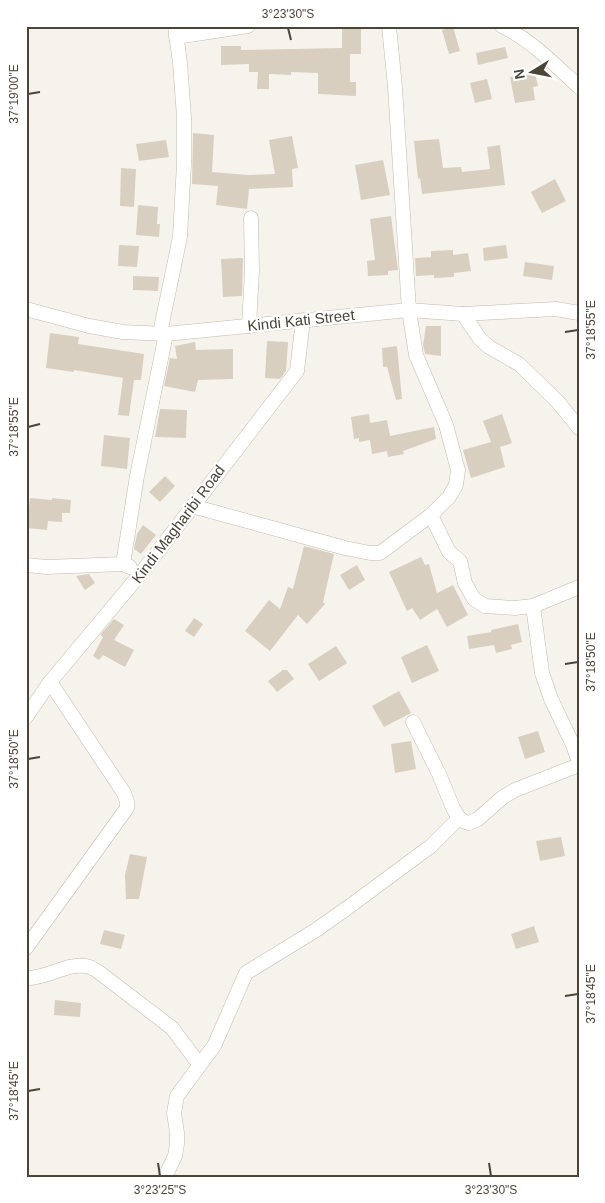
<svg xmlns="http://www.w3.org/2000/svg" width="605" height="1203" font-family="Arial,sans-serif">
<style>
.building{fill:#d8cfc1}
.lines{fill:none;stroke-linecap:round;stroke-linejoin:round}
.street-casing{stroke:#c2bbae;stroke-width:15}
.street{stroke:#fff;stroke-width:14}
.ticks{fill:none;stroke:#4b4439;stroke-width:2}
.labels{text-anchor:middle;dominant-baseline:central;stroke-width:4.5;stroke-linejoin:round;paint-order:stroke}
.street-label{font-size:15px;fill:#4b4439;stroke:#fff}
.neatline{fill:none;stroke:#4b4439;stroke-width:2}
.ticks-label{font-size:12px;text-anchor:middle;fill:#4b4439}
</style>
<rect width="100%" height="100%" fill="#f6f3ec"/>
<g class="building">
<polygon points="453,27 460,51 449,54 442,30"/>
<polygon points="342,29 361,29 361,54 350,54 350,82 356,82 356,96 318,94 318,73 291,72 291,75 269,74 269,89 257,89 258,72 249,72 249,64 221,65 221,46 241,46 241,50 342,48"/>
<polygon points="505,47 508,58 478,65 476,53"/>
<polygon points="535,73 538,86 533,87 535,100 515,103 510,77"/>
<polygon points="487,79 492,99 475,103 470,83"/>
<polygon points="193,133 214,135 212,172 248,175 275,174 269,140 292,136 298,168 292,169 293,187 249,189 247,209 216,205 218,186 192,184"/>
<polygon points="439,139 443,168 461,167 462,172 490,169 487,147 500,145 505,185 422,194 420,178 418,179 414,141"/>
<polygon points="166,140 169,157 139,161 136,144"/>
<polygon points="383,160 390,195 361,200 355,165"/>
<polygon points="121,168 136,169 134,207 120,206"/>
<polygon points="555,179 566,201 542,213 531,192"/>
<polygon points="138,205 158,207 157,224 160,224 159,237 136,235"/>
<polygon points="391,216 398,270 388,271 388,275 368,276 367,261 375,260 370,219"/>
<polygon points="119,245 139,246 137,267 118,266"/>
<polygon points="506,245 508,258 484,261 483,248"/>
<polygon points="453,250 453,255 468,253 471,271 454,273 454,277 434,278 434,275 416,276 415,258 431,257 431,251"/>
<polygon points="243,258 242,296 223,297 221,259"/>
<polygon points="525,262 554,266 552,280 523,276"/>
<polygon points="133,276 159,277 158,291 133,290"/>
<polygon points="426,326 441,326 441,356 425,354 423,345"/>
<polygon points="50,333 79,337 78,344 144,354 141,380 134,380 129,416 118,415 123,378 74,370 74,372 46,368"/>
<polygon points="267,341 288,342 286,371 280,379 265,378"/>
<polygon points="195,342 196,350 233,349 233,379 198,380 195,392 164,386 170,358 177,359 175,346"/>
<polygon points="397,346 402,399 396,400 387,367 383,367 382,348"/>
<polygon points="160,409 187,410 186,438 155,437"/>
<polygon points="369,414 370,423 387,420 390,436 434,427 436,439 403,451 404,454 388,457 387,451 372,454 370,440 359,442 359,438 354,439 351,417"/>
<polygon points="502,414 512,443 500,447 505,467 471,478 463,450 491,442 483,421"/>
<polygon points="104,435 130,438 127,469 101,466"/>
<polygon points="165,476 175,486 160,502 149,492"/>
<polygon points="30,498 52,500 52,498 71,500 70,513 62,513 62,522 48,521 47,530 27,528"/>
<polygon points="143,525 156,535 141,554 134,549 137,534"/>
<polygon points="304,546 334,554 323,602 325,604 307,624 298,615 270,651 245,631 269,600 280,609 288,587 293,589"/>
<polygon points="421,557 425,565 429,564 437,593 453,585 468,615 447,627 437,609 420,620 412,608 407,611 389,572"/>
<polygon points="357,565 365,580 349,590 340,575"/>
<polygon points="89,574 95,583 85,590 76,576"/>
<polygon points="194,618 203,624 194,637 185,631"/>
<polygon points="114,619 124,625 114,640 134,650 125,667 103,655 99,660 93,656 103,637 100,635"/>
<polygon points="518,624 522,642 511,645 512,649 496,653 494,645 469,649 467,636 491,632 491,630"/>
<polygon points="427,645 439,671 412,683 401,657"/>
<polygon points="336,646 347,663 319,681 308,664"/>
<polygon points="283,670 287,670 294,679 277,692 268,681"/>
<polygon points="399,691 411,713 384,727 372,706"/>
<polygon points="538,731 545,752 525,759 518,737"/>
<polygon points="411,741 416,769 395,773 391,744"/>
<polygon points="561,837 565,856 540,861 536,841"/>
<polygon points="130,854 147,857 139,899 126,899 125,875"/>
<polygon points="534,926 539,942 516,949 511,934"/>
<polygon points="104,930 125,935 121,949 100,944"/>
<polygon points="55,1000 81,1003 80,1017 54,1015"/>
</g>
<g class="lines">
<defs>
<g id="street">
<path d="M502,26C531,40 555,65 579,87"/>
<polyline points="176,37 248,26"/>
<polyline points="26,309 89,326 123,332 166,334 409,310 463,314 556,309 579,313"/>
<polyline points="463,314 480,339 489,347 519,364 558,402 579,428"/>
<polyline points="249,326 252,271 251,218"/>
<polyline points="160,333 180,237 184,163 184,117 180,63 175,26"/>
<polyline points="192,506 345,548 370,553 380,553 431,515 449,497 456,485 458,470 446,425 416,355 409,310 395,87 389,26"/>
<polyline points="431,515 449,552 460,561 465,583 471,594 474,599 485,606 515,608 533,606 579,587"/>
<polyline points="123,564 137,476 166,334"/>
<polyline points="26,565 47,567 123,564 130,567"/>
<polyline points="533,606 542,673 551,699 573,745 579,762"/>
<polyline points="26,717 50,682 142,572 297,371 303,320"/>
<polyline points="413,722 439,774 453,808 459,818 465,822 469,823 478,819 503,797 515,790 579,765"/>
<polyline points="26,948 127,808 127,802 124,793 50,682"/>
<path d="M26,978C46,979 66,963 86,966C91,967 96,970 100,973L172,1028L199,1064"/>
<polyline points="165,1177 175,1156 177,1144 177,1133 174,1113 177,1096 214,1046 246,973 316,930 350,906 431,846 459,818"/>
</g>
</defs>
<use href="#street" class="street-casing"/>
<use href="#street" class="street"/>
</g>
<path class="ticks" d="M288,28L291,40M28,94L40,92M565,332L578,330M28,427L40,424M565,664L578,662M28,759L40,757M565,996L578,994M28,1091L40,1089M158,1163L160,1176M489,1163L491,1176"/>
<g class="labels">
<g class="street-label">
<text transform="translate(301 320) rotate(-6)">Kindi Kati Street</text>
<text transform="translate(178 524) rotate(-53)">Kindi Magharibi Road</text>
</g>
</g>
<rect width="605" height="1203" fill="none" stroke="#ffffff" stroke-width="55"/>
<g transform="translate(532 72) rotate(260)" stroke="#ffffff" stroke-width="4" paint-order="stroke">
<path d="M0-4L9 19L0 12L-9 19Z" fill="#4b4439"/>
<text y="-8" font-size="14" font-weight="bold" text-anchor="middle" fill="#4b4439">N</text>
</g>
<rect x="28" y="28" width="550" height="1148" class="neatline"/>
<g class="ticks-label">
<text x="288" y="18">3°23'30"S</text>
<text transform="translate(14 94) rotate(-90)" y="4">37°19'00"E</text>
<text transform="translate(591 330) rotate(-90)" y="4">37°18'55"E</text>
<text transform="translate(14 427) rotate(-90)" y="4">37°18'55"E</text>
<text transform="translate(591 662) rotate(-90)" y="4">37°18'50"E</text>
<text transform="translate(14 759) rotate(-90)" y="4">37°18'50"E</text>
<text transform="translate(591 994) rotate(-90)" y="4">37°18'45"E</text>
<text transform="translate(14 1091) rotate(-90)" y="4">37°18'45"E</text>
<text x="160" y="1194">3°23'25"S</text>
<text x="491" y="1194">3°23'30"S</text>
</g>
</svg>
